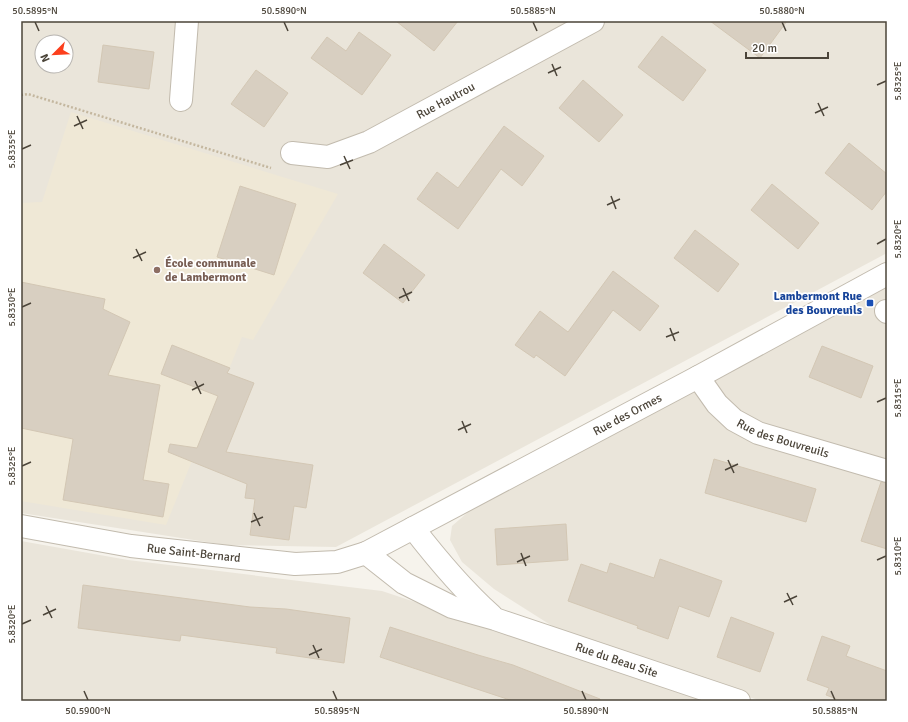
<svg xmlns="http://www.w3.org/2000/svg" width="908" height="722" font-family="Signika,sans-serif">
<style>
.residential{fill:#eae5da;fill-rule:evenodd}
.education{fill:#efe8d6}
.building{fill:#d8cfc1;stroke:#d3c7b4}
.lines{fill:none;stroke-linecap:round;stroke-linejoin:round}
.minor-casing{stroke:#c2bbae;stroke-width:24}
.tertiary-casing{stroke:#c2bbae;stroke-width:24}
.path{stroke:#c4b79f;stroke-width:2.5;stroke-dasharray:2 2;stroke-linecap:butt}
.minor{stroke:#fff;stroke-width:22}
.tertiary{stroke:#fff;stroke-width:22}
.ticks{fill:none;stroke:#4b4439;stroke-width:1.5}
.education-dot{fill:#8d6e63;stroke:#fff;stroke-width:1.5}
.transit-dot{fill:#1a4fb4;stroke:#fff;stroke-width:1.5}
.labels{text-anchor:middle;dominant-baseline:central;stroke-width:3.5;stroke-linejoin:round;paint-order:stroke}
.street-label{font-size:12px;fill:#4b4439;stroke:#fff}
.education-label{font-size:12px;font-weight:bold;fill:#785e54;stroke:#fff;text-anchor:start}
.transit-label{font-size:12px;font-weight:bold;fill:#164399;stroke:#fff;text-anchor:end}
.neatline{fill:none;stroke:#4b4439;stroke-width:1.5}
.ticks-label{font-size:10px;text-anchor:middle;fill:#4b4439}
</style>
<rect width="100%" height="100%" fill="#f6f3ec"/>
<g class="residential">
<path d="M21,21H887V253L336,547L226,545L21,513ZM42,42H66V66H42Z"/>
<polygon points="887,286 887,701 761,701 568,636 494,589 462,562 450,540 452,526 474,507 748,362"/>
<polygon points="21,541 128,560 382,591 711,701 21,701"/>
</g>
<polygon class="education" points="71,112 338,194 253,340 242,337 166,525 21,501 21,203 42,202"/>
<g class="building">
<polygon points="396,21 458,21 434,51"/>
<polygon points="710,21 787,21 760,58"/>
<polygon points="359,32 391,55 362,95 311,58 327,37 346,51"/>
<polygon points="662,36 706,70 683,101 638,67"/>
<polygon points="103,45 154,52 149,89 98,82"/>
<polygon points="256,70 288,93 264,127 231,104"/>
<polygon points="583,80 623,115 599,142 559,108"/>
<polygon points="504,126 544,156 522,186 501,169 458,229 417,199 437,172 458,188"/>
<polygon points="849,143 887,174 887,191 872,210 825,173"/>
<polygon points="772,184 819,223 798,249 751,210"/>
<polygon points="240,186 296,204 274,275 217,257"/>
<polygon points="695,230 739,264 718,292 674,258"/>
<polygon points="384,244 425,275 403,303 363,273"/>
<polygon points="613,271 659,306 640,331 613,310 565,376 536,355 534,358 515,345 540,311 568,332"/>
<polygon points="21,282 105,299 103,309 130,322 108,375 160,385 143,480 169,484 163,517 63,500 73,439 21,428"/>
<polygon points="172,345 230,368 227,373 254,383 226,452 313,465 306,508 294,506 289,540 250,535 255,499 245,498 247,484 168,452 170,444 197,448 218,396 161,374"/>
<polygon points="822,346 873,366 861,398 809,377"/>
<polygon points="714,459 816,489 806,522 705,493"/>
<polygon points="881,482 887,483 887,549 861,541"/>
<polygon points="566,524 568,560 497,565 495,529"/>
<polygon points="660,559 722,581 709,617 679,606 668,639 637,628 638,626 568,601 581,564 607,573 610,563 654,578"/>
<polygon points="83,585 250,607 286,609 350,618 344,663 276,653 277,648 181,635 180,641 78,628"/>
<polygon points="731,617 774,633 760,672 717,657"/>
<polygon points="390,627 478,655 513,665 600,699 600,701 513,701 380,657"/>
<polygon points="822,636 850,646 846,656 887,671 887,701 842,701 826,695 829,688 807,680"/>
</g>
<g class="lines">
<defs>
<g id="minor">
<polyline points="181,100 187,21"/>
<path id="s1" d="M292,153L328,157L369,142L593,21"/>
<polyline points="886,311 887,312"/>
<path id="s2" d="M698,377L717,404L734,420L758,433L887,471"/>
<path d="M413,528C437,559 462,589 491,615"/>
<path id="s3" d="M366,553L404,583L452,607L495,619L739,701"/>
</g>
<g id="tertiary">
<path id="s4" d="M21,526L131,546L295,564L337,562L366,553L698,377L887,274"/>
</g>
</defs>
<use href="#minor" class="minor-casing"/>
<use href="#tertiary" class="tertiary-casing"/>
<polyline class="path" points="21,95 28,94 271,168"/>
<use href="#minor" class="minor"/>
<use href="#tertiary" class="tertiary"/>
</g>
<path class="ticks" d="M35,22L39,31M284,22L288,31M533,22L537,31M782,22L786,31M552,64L557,76M548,73L561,67M877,85L886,81M818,103L824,116M815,113L828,107M77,116L83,129M74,126L87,120M22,149L31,145M344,156L350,169M340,165L353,160M611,196L616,209M607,205L620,199M877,244L886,239M136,249L142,261M133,258L146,252M403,288L409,301M399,298L412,292M22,307L31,303M670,328L675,341M666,337L679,332M195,381L201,394M192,390L204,384M877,402L886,398M462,421L467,433M458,430L471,424M728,460L734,473M22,466L31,462M725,470L738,464M254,513L260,526M251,522L263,517M521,553L526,566M877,560L886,556M517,562L530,556M787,593L793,605M784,602L797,596M46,606L52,618M43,615L56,609M22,624L31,620M313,645L319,658M309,655L322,649M84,691L88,700M333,691L337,700M582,691L586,700M831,691L835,700"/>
<circle class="education-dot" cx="157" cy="270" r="4"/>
<rect class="transit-dot" x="866" y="299" width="8" height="8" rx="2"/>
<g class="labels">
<g class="street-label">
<text stroke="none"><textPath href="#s1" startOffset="167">Rue Hautrou</textPath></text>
<text stroke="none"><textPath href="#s4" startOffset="645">Rue des Ormes</textPath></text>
<text stroke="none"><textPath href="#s2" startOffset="109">Rue des Bouvreuils</textPath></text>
<text stroke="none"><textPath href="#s4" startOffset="175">Rue Saint-Bernard</textPath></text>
<text stroke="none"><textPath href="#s3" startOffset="275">Rue du Beau Site</textPath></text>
</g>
<g class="education-label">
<text x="165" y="263">École communale<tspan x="165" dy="14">de Lambermont</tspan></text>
</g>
<g class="transit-label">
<text x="862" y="296">Lambermont Rue<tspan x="862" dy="14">des Bouvreuils</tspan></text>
</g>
</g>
<rect width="908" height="722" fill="none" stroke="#ffffff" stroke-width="44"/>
<g transform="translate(54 54) rotate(246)"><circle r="19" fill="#ffffff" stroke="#b7b4b0"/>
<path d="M0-3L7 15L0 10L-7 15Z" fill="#fc3f1d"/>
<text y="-6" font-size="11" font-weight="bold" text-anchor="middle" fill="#4b4439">N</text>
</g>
<path d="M746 52v6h82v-6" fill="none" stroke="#4b4439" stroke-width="2"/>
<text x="752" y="52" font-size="12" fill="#4b4439" stroke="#ffffff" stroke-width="3" paint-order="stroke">20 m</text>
<rect x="22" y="22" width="864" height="678" class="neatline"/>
<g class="ticks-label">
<text x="35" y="14">50.5895°N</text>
<text x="284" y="14">50.5890°N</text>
<text x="533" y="14">50.5885°N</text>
<text x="782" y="14">50.5880°N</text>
<text transform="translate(897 81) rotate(-90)" y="4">5.8325°E</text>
<text transform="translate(11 149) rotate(-90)" y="4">5.8335°E</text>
<text transform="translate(897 239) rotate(-90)" y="4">5.8320°E</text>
<text transform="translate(11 307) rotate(-90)" y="4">5.8330°E</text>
<text transform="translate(897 398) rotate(-90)" y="4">5.8315°E</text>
<text transform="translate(11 466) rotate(-90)" y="4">5.8325°E</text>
<text transform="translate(897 556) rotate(-90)" y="4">5.8310°E</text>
<text transform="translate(11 624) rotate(-90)" y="4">5.8320°E</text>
<text x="88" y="714">50.5900°N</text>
<text x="337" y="714">50.5895°N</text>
<text x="586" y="714">50.5890°N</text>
<text x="835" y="714">50.5885°N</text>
</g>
</svg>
